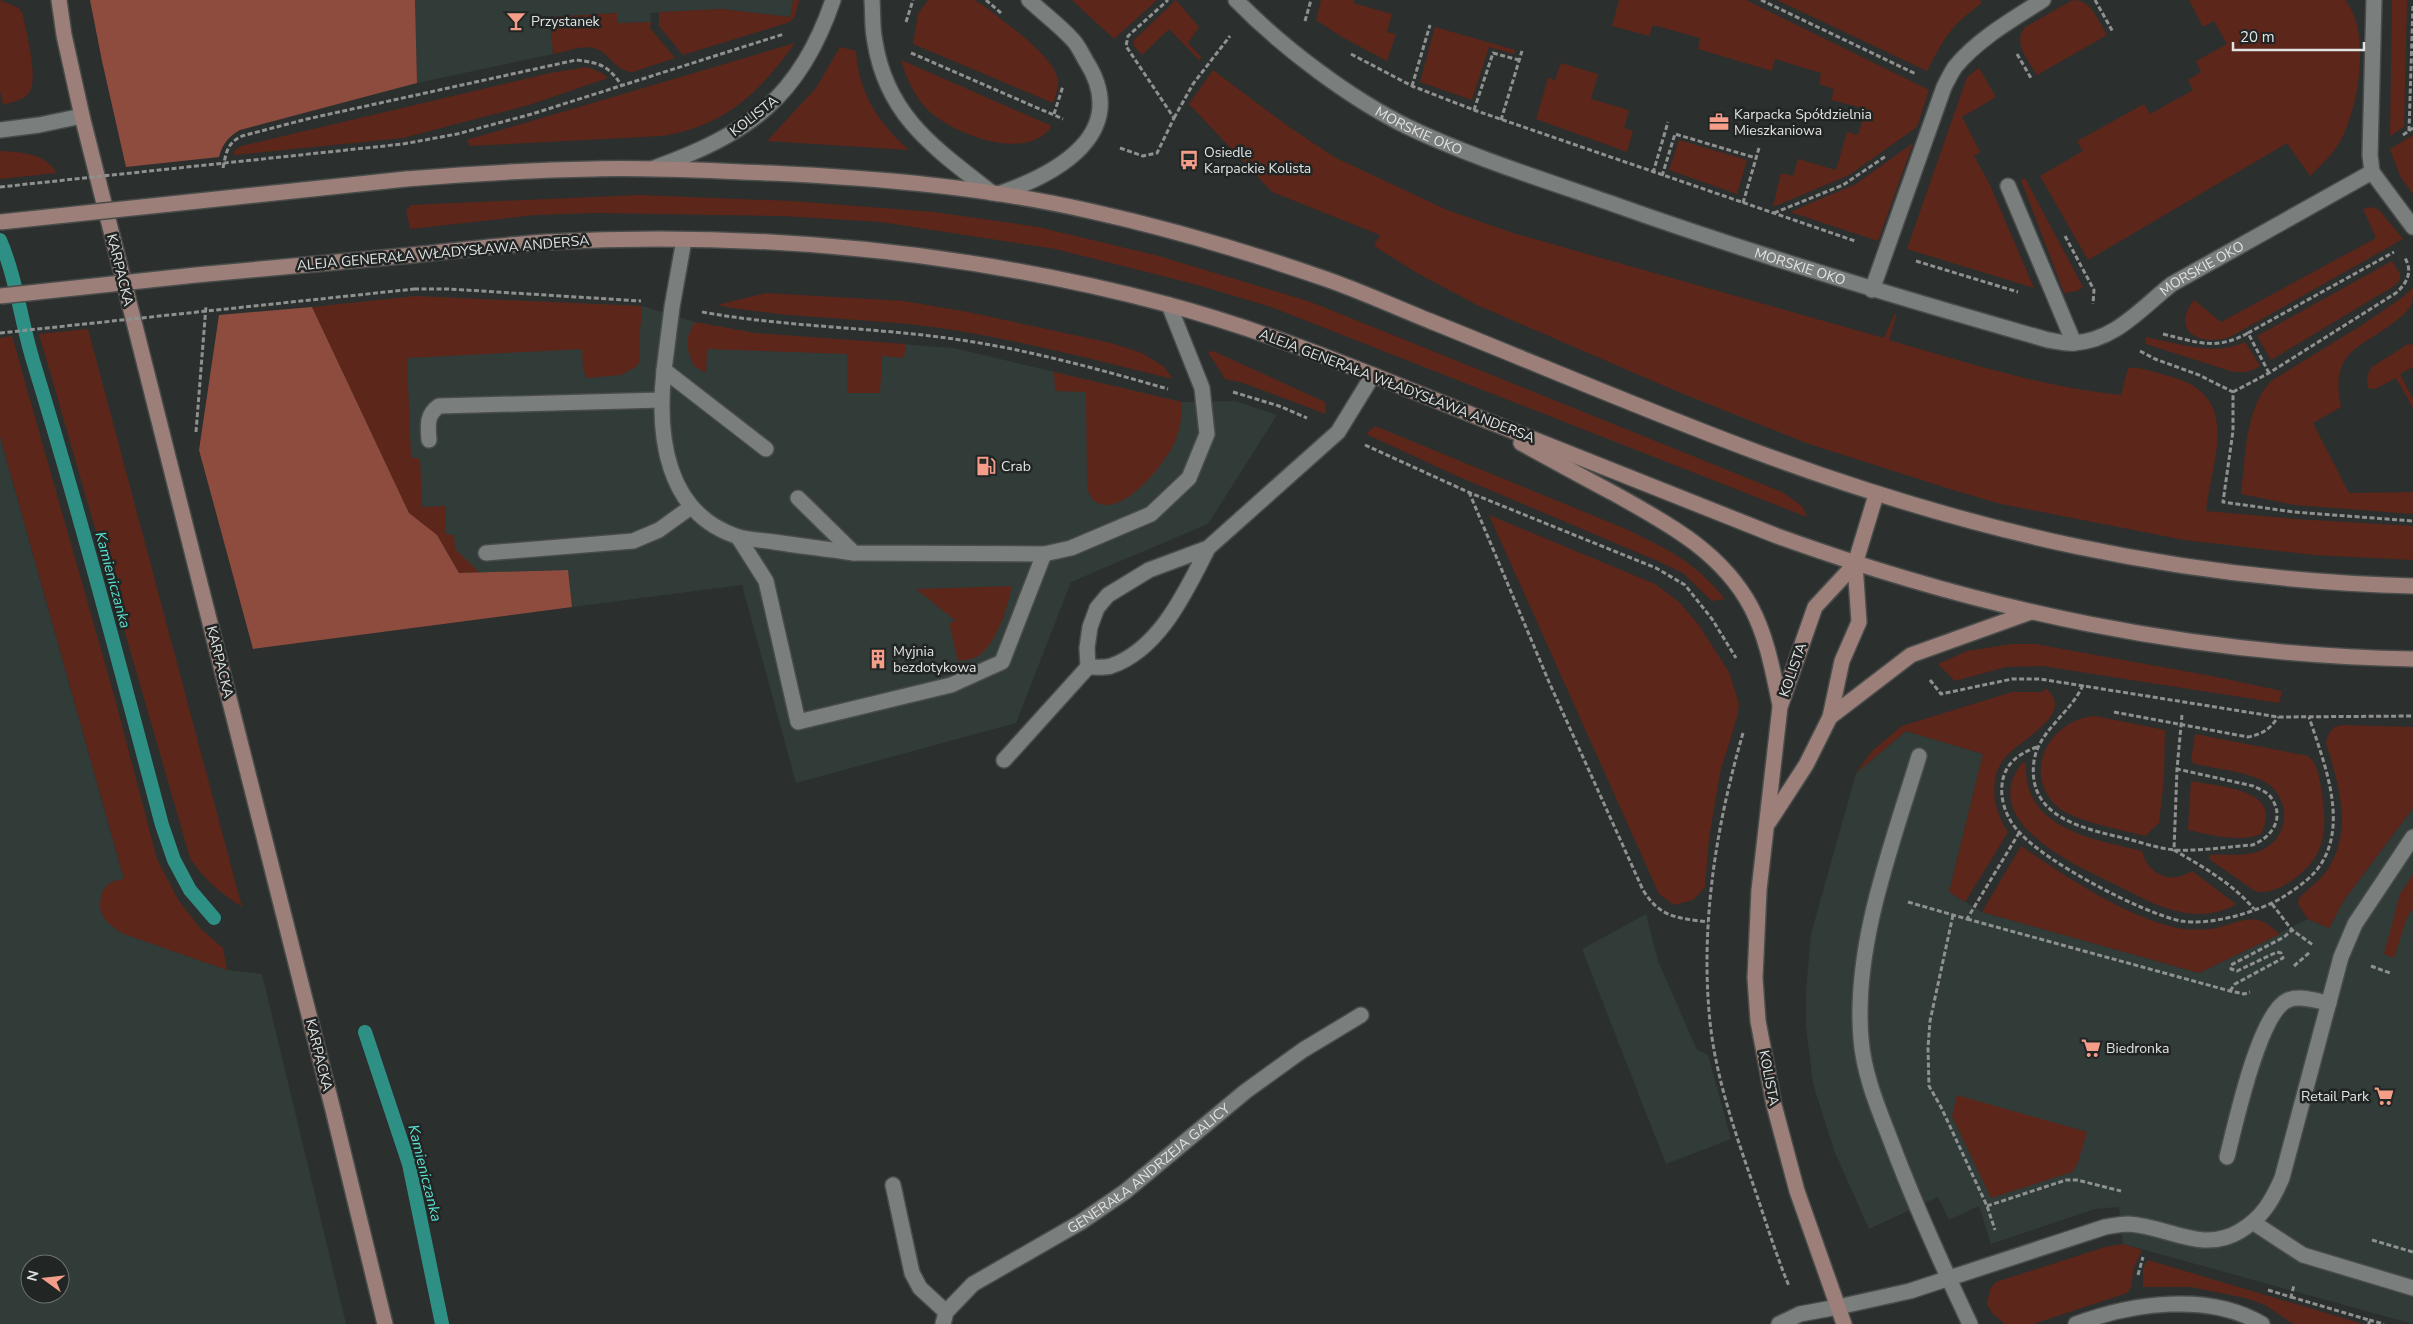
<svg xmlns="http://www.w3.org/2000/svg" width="2413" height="1324" font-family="'Nunito Sans',sans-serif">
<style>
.built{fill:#313b38;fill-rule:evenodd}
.green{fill:#5d261a}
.forest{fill:#8e4c3e}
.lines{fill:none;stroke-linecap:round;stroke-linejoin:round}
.stream{stroke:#2e9084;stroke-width:14}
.lane-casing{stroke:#494c4b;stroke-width:18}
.street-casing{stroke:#494c4b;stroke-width:18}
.secondary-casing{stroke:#494c4b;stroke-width:18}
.path{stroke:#8e9190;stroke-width:3;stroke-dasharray:5 2.5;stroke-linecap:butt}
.lane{stroke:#7a7e7d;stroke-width:15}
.street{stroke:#7a7e7d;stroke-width:15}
.secondary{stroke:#9b7f78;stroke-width:15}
.secondary-bridge-casing{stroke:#494c4b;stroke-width:18;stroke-linecap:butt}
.path-bridge{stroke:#8e9190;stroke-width:3;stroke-dasharray:5 2.5;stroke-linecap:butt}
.secondary-bridge{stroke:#9b7f78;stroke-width:15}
.labels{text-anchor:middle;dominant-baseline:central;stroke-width:5;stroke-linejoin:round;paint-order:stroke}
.poi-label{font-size:14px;fill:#e1e3e3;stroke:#212524;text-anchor:start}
.street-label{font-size:14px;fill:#e1e3e3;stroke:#212524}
.water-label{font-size:15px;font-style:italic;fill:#5ae2d0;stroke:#212524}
</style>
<rect width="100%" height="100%" fill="#2b2f2e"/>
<g class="built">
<polygon points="415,0 793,0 790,17 722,9 650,13 651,22 618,23 616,13 550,17 553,54 417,83"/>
<polygon points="416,296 642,306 695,322 755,333 954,348 1182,402 1235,401 1277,415 1208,524 1071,582 1016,723 796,783 742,585 572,607 568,570 459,573 312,307"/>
<path d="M0,437L119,862L159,946L227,970L262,974L346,1324H0ZM30,1264H60V1294H30Z"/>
<polygon points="1906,731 1983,754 1949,892 1982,912 2199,973 2308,919 2329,928 2344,900 2413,808 2413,1324 2123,1244 2119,1207 2095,1209 2074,1216 1991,1244 1979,1206 1949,1220 1938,1197 1869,1229 1835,1153 1813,1084 1806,1026 1806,990 1811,934 1856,773"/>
<polygon points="1646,914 1658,961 1697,1050 1708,1055 1731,1139 1666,1164 1582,949"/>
</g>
<g class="green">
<path d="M0,0L19,8L23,15C26,32 40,82 28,94C22,101 12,102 3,105L0,91Z"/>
<polygon points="793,0 799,0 795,16 790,22 683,55 659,26 659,12 722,9 790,17"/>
<path d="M928,0H974L983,5C1002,21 1054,55 1058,80C1059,88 1056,95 1053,103L913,44L918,14Z"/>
<polygon points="1072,0 1157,0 1114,39"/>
<polygon points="1176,0 1199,27 1188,43 1202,58 1199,60 1169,29 1142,55 1134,46 1134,40"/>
<polygon points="1321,0 1354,0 1353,3 1392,14 1387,32 1396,34 1387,61 1342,37 1316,20"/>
<polygon points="1619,0 1746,0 1929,90 1917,127 1849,175 1773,207 1781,173 1793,176 1798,159 1836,170 1847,132 1858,135 1866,109 1831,100 1834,89 1819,84 1821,73 1775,59 1772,71 1698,49 1700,38 1653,25 1649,36 1612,26"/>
<path d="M1777,0H1980L1982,3C1950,26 1945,37 1927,71Z"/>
<path d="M2073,0C2092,0 2098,21 2107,35L2037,75C2028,60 2012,42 2025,27Z"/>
<path d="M2189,0H2345C2371,31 2359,104 2342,138C2334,153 2322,164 2310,176L2287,143L2088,260L2040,176L2083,151L2077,141L2144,104L2150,114L2193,90L2188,80L2201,72L2196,61L2227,44L2214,21L2203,27Z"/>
<polygon points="2392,0 2407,0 2404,127 2390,136"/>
<path d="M617,13L618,23L651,22L650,28L675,58L633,72C615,72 609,51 593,48C581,45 565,52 553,54L550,17Z"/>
<polygon points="1435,27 1515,50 1514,54 1489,47 1472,100 1420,82"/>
<path d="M795,43C759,93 725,126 662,136L470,146L467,140Z"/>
<path d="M840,47L856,51C858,92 879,124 909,150L767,141L816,88Z"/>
<path d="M901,60L1052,126C1027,162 959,136 931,113C915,99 907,79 901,60Z"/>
<polygon points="1561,63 1598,74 1591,99 1629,110 1624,128 1633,131 1627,152 1536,119 1548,78 1555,80"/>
<polygon points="587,67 600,72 608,78 529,105 403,138 233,155 235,150 241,146 550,73"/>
<polygon points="1979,68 1996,97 1962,117 1980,152 1974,156 1990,185 2034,288 1907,249 1967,77"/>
<path d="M1213,70L1285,124L1334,157L1447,210L1513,233L1884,338L1895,313L1896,316L1889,340C1965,362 2042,387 2121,395L2128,368C2141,366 2156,373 2169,376C2243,396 2212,457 2206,511L2295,519L2413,526V560L2313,555L2184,540L2001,504L1953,490L1809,444L1676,391L1477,305L1417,273L1374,246L1380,235L1272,192L1189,104Z"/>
<polygon points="2413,135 2413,194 2400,176 2390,149"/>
<polygon points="1679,140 1747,160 1737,194 1669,170"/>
<polygon points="1913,143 1878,241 1790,212 1856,184"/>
<path d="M0,151C22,152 44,153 57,173L0,179Z"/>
<polygon points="2025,178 2083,287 2077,291 2064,293 2021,180"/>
<polygon points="639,195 792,201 934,212 1038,227 1159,256 1311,302 1782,492 1802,506 1807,517 1271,307 1194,284 1055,249 881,222 782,216 596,213 536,215 410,229 406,209 409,209 409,205"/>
<path d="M2372,207L2379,210L2403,239L2230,337C2199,347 2170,331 2194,300L2221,322L2376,238L2363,209Z"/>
<polygon points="2392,261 2400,274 2400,280 2394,286 2271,360 2257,336"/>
<path d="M2413,288C2413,292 2413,299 2412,303C2410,309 2402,316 2397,320C2361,349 2329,349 2341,407L2313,423L2349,493L2413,492V514L2295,505L2241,494C2246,456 2244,410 2271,381L2362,325L2403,297Z"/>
<path d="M766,293L904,301L968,312L1111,343L1142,353L1163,366L1173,379C1102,362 1031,343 959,331C879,317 797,321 717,305Z"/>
<polygon points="416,296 642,306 639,346 640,360 636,367 621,375 587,378 583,369 582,349 407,358 411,458 420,458 422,507 446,506 445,534 454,535 455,549 479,572 459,573 437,535 409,513 312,307"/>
<path d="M695,322L755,333L906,344L904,358L882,356L880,393H847V354L707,349L706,373L695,367C686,350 684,339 695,322Z"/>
<path d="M88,329L242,907C221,893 204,880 190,858L39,334Z"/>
<path d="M12,336L115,699L157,859L179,901L201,929L223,948L227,970L124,934C110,926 96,915 101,897C102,892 104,887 109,884C112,881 119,880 124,879L0,436V338Z"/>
<path d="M2145,337C2178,343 2214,357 2245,342L2260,366C2249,373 2242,373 2230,371L2146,344Z"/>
<path d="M2408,344L2413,345V367L2400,374L2413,399V408L2396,378L2375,389L2368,388C2366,380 2367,374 2372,367Z"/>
<polygon points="1213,351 1325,402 1326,414 1243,383 1225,379 1208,352"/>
<path d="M1054,372L1182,402C1182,417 1180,430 1174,444C1163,465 1127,512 1100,504C1092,501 1089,495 1087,487L1086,392L1055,391Z"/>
<path d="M1375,426L1626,529C1669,550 1694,561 1725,599L1712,601L1683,573L1660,562L1457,476L1366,434Z"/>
<polygon points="1489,515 1655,584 1679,602 1698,624 1729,672 1739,704 1737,717 1720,773 1709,838 1705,887 1693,900 1674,905 1659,894"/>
<path d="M1012,586C1008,606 995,650 974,658C969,660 963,660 958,661L949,623L956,621L916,589Z"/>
<polygon points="2011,644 2035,644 2212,676 2282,691 2279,703 2042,666 2006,667 1955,681 1938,664 1967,651"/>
<path d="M2045,688C2079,714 2017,740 2003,760C1988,782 1994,812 2008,832L1965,902L1949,892L1983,754L1906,731L1856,773L1872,751L1902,726L2012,692H2044Z"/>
<path d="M2095,716L2165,730L2164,779L2159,823L2145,836C2123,830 2074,821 2058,807C2020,773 2050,719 2095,716Z"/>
<path d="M2343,725L2413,727V808L2344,900L2329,928L2308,919L2298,904L2299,898C2310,887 2324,878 2331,864C2352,825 2338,782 2326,743L2328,735L2334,727Z"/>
<path d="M2195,734L2308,756C2318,764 2319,776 2321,788C2328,830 2327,858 2288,883C2278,889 2266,894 2255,891L2209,859V855C2226,854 2247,857 2262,850C2290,837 2292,798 2265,782C2245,771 2217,769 2195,764L2191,760Z"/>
<path d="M2022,763H2026C2022,829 2093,839 2142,851C2148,875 2171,885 2192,871L2236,904C2221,914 2199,916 2181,912C2158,908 2135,894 2114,884C2073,864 1977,821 2022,763Z"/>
<path d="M2191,781C2221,787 2285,789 2261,834C2238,843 2212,835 2188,830Z"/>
<path d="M2021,846C2064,876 2126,917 2177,928C2189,930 2204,930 2216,928C2230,925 2246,916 2261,921C2268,923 2274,930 2280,934L2199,973L1982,912Z"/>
<polygon points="2413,874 2413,909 2407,917 2394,958 2384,954 2400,894"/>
<polygon points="1957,1095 2087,1132 2077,1165 2072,1172 1991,1198 1952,1116"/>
<polygon points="2123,1244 2142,1250 2134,1267 2131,1287 2127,1293 2033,1324 2005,1324 1992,1313 1987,1304 1990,1289 1996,1282 2105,1247"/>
<polygon points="2148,1260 2363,1324 2293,1324 2265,1305 2245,1298 2191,1287 2143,1287 2143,1268"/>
</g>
<g class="forest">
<path d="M90,0H415L417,83L240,130C228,137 223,143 219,157L126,167L102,61Z"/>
<polygon points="312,307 409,513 437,535 459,573 568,570 572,607 253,649 199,450 219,315"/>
</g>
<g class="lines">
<g class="stream">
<path d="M0,240C17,280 21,323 34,364C81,517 121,671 162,825L174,860L190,890L214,918"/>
<polyline points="365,1032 409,1164 442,1324"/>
</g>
<defs>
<g id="lane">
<polyline points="2372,172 2370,155 2374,0"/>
<polyline points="2008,186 2074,343"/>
<polyline points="684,240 672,307 664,370 766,449"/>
<path d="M1872,290L1944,87C1947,81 1951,73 1955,67C1978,39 2013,19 2043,0"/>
<path d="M664,370C657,434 665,512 736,536C748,540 762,540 774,542C801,546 827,549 854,553"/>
<path d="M429,440C428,426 426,415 439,406L661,400"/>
<polyline points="798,498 854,553 1044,554 1071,548 1151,514 1189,478 1207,434 1202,388 1169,305"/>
<polyline points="738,537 766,581 798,722 951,685 1002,662 1044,554"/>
<path d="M1208,548C1186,591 1160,649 1111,666C1104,668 1095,667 1088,667L1087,648L1090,627L1097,608L1108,595L1149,570L1208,548L1338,432L1373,375"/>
<polyline points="486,553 633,541 659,530 691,507"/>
<path d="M1919,756C1892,845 1853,946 1861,1039C1864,1076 1879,1110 1892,1144C1915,1205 1942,1265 1970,1324"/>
<polyline points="1004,760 1088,667"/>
<path d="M2227,1157C2235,1126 2259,1012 2288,1000C2300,995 2316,1001 2329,1003"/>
<polyline points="893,1185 912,1273 920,1288 946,1312"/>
<polyline points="2254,1223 2303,1255 2413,1288"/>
<path d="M1838,1307L1910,1291L2105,1227C2112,1226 2120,1224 2128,1224C2168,1226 2202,1254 2240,1231C2262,1218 2272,1201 2282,1178L2341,957L2355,924L2413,837"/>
<path d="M2076,1324C2132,1303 2209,1292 2262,1324"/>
</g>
<g id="street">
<path d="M872,0C873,14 872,29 875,42C887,117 936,149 992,193"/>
<path id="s1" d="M1236,0C1282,47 1349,98 1408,127C1473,158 1545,180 1613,204C1756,255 1901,298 2048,340C2056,341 2066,344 2074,343C2116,340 2141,308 2172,284L2372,172L2413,227"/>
<polyline points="0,130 39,125 82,116"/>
<path d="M654,168C748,134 800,98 833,0"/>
<path d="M998,194C1057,174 1132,133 1086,61C1082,54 1078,45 1072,39C1059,25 1043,13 1029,0"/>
<path id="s2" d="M943,1324L946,1312L973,1284L1081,1222L1126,1191L1246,1091L1303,1050L1361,1015"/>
<polyline points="1779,1324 1800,1314 1838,1307"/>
</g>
<g id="secondary">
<polyline points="59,0 64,35 82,116 333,1110 385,1324"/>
<path d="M406,179C468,174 530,170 593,169C652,167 711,171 770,173C877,178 985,187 1090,211C1167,228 1245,251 1320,277C1359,290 1397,308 1435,323C1542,366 1647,411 1754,451C1971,532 2180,580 2413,586"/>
<path d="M413,255C458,250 502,245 547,242C755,231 965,251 1166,304C1267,331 1363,371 1460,410C1565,452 1671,494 1777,536C1985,611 2191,655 2413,659"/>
<path d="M1521,443C1552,460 1583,477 1615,494C1667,523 1722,552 1751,607C1767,637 1773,672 1780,705"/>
<polyline points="1830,717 1911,655 2031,612"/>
<polyline points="1769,822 1806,765 1830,717 1842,661 1859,622 1855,564 1876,495"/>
<polyline points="1844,1324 1797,1191 1774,1105 1758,1021 1755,978 1759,890 1780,707 1815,607 1855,564"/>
</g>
</defs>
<use href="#lane" class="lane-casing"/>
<use href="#street" class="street-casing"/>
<use href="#secondary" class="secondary-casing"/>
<g class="path">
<polyline points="986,0 1001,13"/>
<polyline points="1761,0 1916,74"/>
<polyline points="2095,0 2113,32"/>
<polyline points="1305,21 1311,0"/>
<polyline points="906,22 913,0"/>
<polyline points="911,53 1063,119"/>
<polyline points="1351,54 1412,86 1474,110 1855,241"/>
<polyline points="2017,54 2031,78"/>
<polyline points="1412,86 1430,25"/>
<polyline points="1474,110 1493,53 1519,60"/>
<polyline points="1054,114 1063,86"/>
<polyline points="1174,118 1193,84 1230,36"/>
<polyline points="1501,120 1522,51"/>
<polyline points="2409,131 2413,5"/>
<polyline points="2403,135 2413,128"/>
<polyline points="403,144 457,134 532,114 784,34"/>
<polyline points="1120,148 1143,156 1157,153 1174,118 1126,46 1128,36 1168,0"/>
<path d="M223,168C226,153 227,143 242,136L307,119L576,60C600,63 608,65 622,86"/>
<polyline points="1653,173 1668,122"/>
<polyline points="1662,176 1675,134 1756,158"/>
<polyline points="1743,203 1759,148"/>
<polyline points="1774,213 1843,185 1886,156"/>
<polyline points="2065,236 2094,290 2093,304"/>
<polyline points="1916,261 2018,292"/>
<polyline points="414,289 449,289 641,301"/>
<path d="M702,312C785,327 870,327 954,339C1026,349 1098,369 1168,389"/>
<path d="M2163,334C2196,342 2216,351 2248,333"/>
<polyline points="2140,351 2155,359 2199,375 2233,392 2233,431 2223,502 2294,512 2413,521"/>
<polyline points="2269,373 2248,333 2394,252"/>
<polyline points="1233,392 1279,406 1307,418"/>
<path d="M2233,392L2269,373L2396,293C2407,283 2413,272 2405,258"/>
<polyline points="196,432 206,306"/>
<polyline points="1365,445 1468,492 1656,568 1685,585 1712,619 1736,658"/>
<path d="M1469,492L1549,682L1643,890C1660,918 1678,918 1708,922"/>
<polyline points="1930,680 1941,694 2012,679 2040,679 2278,717 2413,716"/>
<path d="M2083,685C2070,714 2039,730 2034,761C2026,818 2085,829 2128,839C2143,843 2160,849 2176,850C2201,851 2227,847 2252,845C2271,838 2285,819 2272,799C2268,792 2259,789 2253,786L2177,769"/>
<path d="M2114,712L2248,737C2263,734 2270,729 2278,717"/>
<path d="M2182,715L2177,769L2174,850C2203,867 2232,883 2254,909"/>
<path d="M1743,733C1716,826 1700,925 1710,1022C1716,1079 1736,1135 1755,1190C1766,1222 1776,1255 1789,1286"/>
<path d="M2037,747C2018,754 2004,764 2002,785C2000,802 2008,821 2020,833C2047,863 2142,913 2181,921C2209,926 2259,912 2283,897C2294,890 2306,882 2315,872C2352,829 2324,763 2309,717"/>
<polyline points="1908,902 1967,919 2019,833"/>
<polyline points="2272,904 2292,930 2313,945"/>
<polyline points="1953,915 1930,1021 1928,1048 1929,1086 1941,1107 1987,1206 1995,1230"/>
<polyline points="1967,919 2230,991 2244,994 2250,992"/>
<polyline points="2294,966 2310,952"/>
<polyline points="2371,966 2390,973"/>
<polyline points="2230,991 2235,984 2283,958 2281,953 2277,952 2237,971 2231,969 2231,965 2284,937 2292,930"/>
<polyline points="1987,1206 2066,1180 2077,1180 2121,1191"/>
<polyline points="2372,1240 2413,1252"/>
<polyline points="2138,1275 2143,1257"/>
<polyline points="2268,1290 2291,1297 2294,1285"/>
<polyline points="2291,1297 2369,1320 2369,1324"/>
<polyline points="2369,1320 2384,1324"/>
</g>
<use href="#lane" class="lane"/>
<use href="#street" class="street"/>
<use href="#secondary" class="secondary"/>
<defs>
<g id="secondary-bridge">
<polyline points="0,222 406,179"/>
<polyline points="0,296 196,275 413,255"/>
</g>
</defs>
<use href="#secondary-bridge" class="secondary-bridge-casing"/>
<g class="path-bridge">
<polyline points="0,187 403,144"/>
<polyline points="0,333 414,289"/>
</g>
<use href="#secondary-bridge" class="secondary-bridge"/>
</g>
<defs>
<symbol id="bar-bare" viewBox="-9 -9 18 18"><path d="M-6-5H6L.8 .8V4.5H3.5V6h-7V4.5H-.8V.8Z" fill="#f49e8a" stroke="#212524" stroke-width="2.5" paint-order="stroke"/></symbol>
<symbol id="office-bare" viewBox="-9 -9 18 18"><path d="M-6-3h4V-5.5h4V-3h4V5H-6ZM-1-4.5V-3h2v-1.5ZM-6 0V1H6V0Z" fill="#f49e8a" stroke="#212524" stroke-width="2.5" paint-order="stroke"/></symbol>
<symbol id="bus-bare" viewBox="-9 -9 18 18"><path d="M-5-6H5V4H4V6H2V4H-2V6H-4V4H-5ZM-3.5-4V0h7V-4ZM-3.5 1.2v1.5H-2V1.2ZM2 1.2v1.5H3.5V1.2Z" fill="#f49e8a" stroke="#212524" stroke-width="2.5" paint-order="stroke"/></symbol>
<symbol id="fuel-bare" viewBox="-9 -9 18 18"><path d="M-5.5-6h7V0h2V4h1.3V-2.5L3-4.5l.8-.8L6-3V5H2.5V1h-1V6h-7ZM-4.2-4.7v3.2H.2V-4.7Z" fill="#f49e8a" stroke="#212524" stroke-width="2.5" paint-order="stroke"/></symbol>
<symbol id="building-bare" viewBox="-9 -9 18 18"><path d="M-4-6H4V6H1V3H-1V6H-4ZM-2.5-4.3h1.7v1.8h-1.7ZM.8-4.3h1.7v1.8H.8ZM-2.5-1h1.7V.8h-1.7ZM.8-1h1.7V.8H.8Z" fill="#f49e8a" stroke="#212524" stroke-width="2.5" paint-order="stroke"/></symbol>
<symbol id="supermarket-bare" viewBox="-9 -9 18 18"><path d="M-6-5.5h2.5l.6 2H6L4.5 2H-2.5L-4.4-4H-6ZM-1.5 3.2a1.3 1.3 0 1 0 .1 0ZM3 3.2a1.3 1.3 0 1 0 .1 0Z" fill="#f49e8a" stroke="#212524" stroke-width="2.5" paint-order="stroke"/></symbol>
</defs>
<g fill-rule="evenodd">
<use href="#bar-bare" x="502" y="7" width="28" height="28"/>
<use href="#office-bare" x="1705" y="108" width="28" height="28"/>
<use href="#bus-bare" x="1175" y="146" width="28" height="28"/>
<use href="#fuel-bare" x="972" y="452" width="28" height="28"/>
<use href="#building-bare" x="864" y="645" width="28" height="28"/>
<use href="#supermarket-bare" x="2077" y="1034" width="28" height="28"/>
<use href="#supermarket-bare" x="2370" y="1082" width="28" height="28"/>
</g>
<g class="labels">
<g class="poi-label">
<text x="531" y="21">Przystanek</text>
<text x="1734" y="114">Karpacka Spółdzielnia<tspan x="1734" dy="16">Mieszkaniowa</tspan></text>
<text x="1204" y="152">Osiedle<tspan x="1204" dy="16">Karpackie Kolista</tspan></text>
<text x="1001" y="466">Crab</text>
<text x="893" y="651">Myjnia<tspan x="893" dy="16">bezdotykowa</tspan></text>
<text x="2106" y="1048">Biedronka</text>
<text x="2369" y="1096" text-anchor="end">Retail Park</text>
</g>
<g class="street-label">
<text transform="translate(754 116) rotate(-38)">KOLISTA</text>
<text stroke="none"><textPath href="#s1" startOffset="226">MORSKIE OKO</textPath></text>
<text transform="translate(443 253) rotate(-5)">ALEJA GENERAŁA WŁADYSŁAWA ANDERSA</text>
<text stroke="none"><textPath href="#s1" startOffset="631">MORSKIE OKO</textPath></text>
<text stroke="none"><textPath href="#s1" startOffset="1066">MORSKIE OKO</textPath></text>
<text transform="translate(120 270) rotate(76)">KARPACKA</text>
<text transform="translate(1397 386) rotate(21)">ALEJA GENERAŁA WŁADYSŁAWA ANDERSA</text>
<text transform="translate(220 662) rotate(76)">KARPACKA</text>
<text transform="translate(1793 670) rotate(-71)">KOLISTA</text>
<text transform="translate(319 1055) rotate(76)">KARPACKA</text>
<text transform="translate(1769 1078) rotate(79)">KOLISTA</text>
<text stroke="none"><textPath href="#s2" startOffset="262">GENERAŁA ANDRZEJA GALICY</textPath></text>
</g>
<g class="water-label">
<text transform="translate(113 580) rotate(75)">Kamieniczanka</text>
<text transform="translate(425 1173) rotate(76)">Kamieniczanka</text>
</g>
</g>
<g transform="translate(45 1279) rotate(285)"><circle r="24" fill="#212524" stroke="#6e7170"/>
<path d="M0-4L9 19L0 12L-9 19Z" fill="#f49e8a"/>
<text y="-8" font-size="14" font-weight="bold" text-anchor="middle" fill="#e1e3e3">N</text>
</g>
<path d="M2233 42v8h131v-8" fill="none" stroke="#e1e3e3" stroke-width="2.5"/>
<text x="2240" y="42" font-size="15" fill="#e1e3e3" stroke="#212524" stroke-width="4" paint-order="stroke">20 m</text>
</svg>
